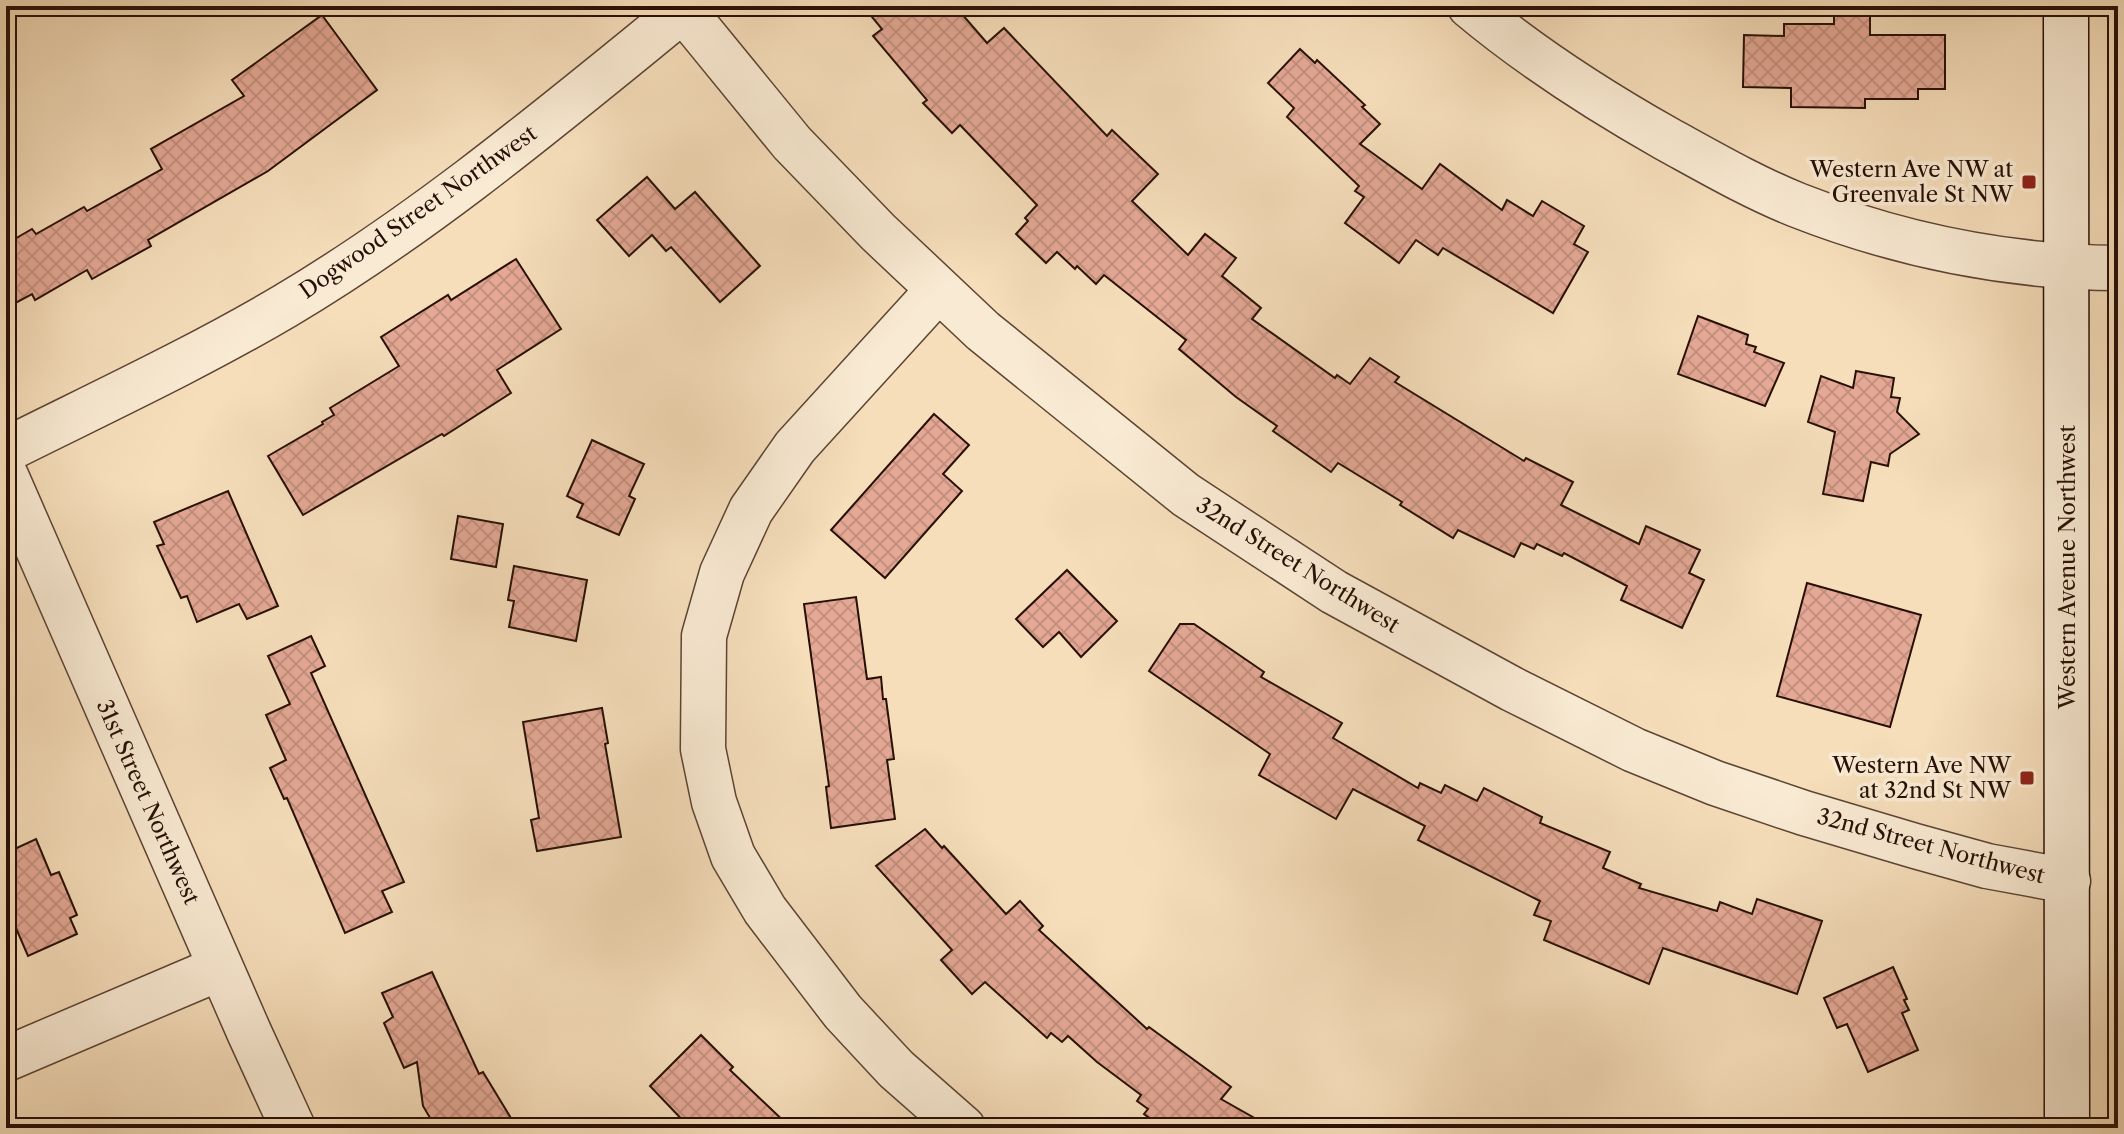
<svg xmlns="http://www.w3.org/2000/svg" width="2124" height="1134" font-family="'Libre Caslon Text',serif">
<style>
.building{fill:url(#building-cross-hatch);stroke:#281006;stroke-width:2}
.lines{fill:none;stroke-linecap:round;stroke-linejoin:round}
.street-casing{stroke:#5c4433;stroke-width:47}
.secondary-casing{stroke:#281006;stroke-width:47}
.street{stroke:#f9ead3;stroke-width:44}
.secondary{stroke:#f9ead3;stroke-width:44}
.poi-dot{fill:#8f2418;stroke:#f9ead3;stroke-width:3}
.labels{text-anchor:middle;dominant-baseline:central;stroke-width:7;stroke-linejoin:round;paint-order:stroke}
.poi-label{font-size:22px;fill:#281006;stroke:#f9ead3;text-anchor:end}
.street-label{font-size:22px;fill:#281006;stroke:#f9ead3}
</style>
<defs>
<pattern id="building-cross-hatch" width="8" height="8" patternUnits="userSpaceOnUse" patternTransform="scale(2)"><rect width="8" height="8" fill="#e4a895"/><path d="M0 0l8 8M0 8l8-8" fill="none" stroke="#c4907f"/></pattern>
</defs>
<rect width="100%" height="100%" fill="#f6debb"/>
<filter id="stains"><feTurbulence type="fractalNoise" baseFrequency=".0025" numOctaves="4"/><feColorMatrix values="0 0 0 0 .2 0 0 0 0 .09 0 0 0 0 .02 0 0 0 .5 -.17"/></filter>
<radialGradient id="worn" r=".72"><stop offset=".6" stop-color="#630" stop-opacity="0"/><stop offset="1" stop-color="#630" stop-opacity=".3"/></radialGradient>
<g class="building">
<polygon points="863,6 955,6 987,43 1004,28 1107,136 1112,130 1158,174 1132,201 1188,255 1205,234 1236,258 1222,276 1261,308 1252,319 1335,378 1337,375 1350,384 1370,358 1399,377 1395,382 1524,461 1526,458 1573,482 1561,505 1639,544 1646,526 1700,550 1689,573 1704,580 1682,628 1621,600 1627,586 1564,553 1562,556 1537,544 1534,549 1521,543 1514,557 1458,530 1453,538 1400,505 1402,502 1338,463 1331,472 1273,431 1277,426 1236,397 1179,349 1186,340 1104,275 1096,284 1077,266 1075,269 1057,252 1046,263 1016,234 1028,221 1025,218 1037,205 960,125 952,133 923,103 927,100 873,36 882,29"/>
<polygon points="322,15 377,90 268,171 148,240 151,246 92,279 87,270 35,300 32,294 6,308 6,244 32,229 36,234 84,207 87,211 162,169 151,149 244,96 232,80"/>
<polygon points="1834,16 1870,16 1870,35 1945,35 1945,89 1918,89 1918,99 1865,99 1865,108 1791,107 1791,88 1743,87 1744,35 1784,36 1784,24 1834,24"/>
<polygon points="1300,49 1315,63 1317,60 1365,105 1362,107 1380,124 1360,144 1422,189 1440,164 1502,210 1507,200 1533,216 1542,201 1584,226 1574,244 1588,252 1553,313 1443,248 1438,255 1416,240 1399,263 1345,223 1364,197 1355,191 1359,186 1287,117 1294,108 1268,83"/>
<polygon points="647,177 675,209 695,192 760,266 720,302 671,247 666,251 652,235 629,256 597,220"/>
<polygon points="516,259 561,329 497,370 511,393 444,436 442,434 303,515 268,456 323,424 322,422 334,415 330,408 399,366 381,337 448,295 451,300"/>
<polygon points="1698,316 1748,335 1746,344 1756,347 1754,352 1784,363 1765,406 1678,374"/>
<polygon points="1856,371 1894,378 1891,397 1900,398 1897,412 1919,434 1890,454 1888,466 1871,462 1863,501 1823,494 1835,432 1808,422 1821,376 1853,388"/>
<polygon points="934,414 969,445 943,474 962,491 885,578 831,530"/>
<polygon points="592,440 644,464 629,496 635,499 619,535 577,517 583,504 567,496"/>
<polygon points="228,491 278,606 247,619 239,604 197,622 187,596 181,598 157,546 164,544 154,522"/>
<polygon points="458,516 503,524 496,567 451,559"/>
<polygon points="514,566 587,580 576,641 509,627 514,601 508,600"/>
<polygon points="1067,570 1117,621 1081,657 1059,632 1043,647 1016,619"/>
<polygon points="1807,583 1921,615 1890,727 1777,696"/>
<polygon points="856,597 867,679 881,677 883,699 886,699 894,759 887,760 895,819 831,828 826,787 829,786 804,604"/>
<polygon points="1180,624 1194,624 1264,672 1261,677 1342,723 1333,738 1418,788 1420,783 1441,793 1445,785 1477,801 1484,788 1542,817 1540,823 1610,852 1603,868 1641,884 1639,888 1717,911 1720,902 1752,914 1757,899 1822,921 1797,994 1663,948 1649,984 1544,940 1551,921 1534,915 1540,901 1418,840 1425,826 1353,789 1336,819 1259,775 1270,754 1149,671"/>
<polygon points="311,636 325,666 311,673 404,882 382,891 392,912 345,933 287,798 284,799 270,768 286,760 266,715 290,704 268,656"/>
<polygon points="602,708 608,743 605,744 621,837 537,851 531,820 539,818 523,722"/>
<polygon points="925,829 942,848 944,846 1006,914 1020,901 1043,926 1039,930 1147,1029 1149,1027 1231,1087 1221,1099 1272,1128 1163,1128 1144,1114 1148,1109 1137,1101 1141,1095 1097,1062 1068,1036 1062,1042 1051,1033 1047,1038 985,982 972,994 941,960 952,950 876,866"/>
<polygon points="36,839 51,875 59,872 77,915 70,918 77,934 28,956 6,905 6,853"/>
<polygon points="1893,967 1907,999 1904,1000 1909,1010 1902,1013 1918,1050 1868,1072 1847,1024 1837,1028 1824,998"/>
<polygon points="432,972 479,1074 483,1072 517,1128 436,1128 423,1106 417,1062 404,1068 384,1023 393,1017 382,993"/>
<polygon points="701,1035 733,1067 730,1070 791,1128 690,1128 650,1086"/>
</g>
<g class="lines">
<defs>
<g id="street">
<polyline points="680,6 792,143 878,232 983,331 1186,495 1334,592 1512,689 1634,750 1715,783 1804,813 1915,846 1987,866 2068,881"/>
<path d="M1470,6C1531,57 1598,100 1667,139C1709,162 1752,187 1797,205C1899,245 2009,267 2118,268"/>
<polyline points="938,290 795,447 751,510 722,573 704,636 703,749 714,802 733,856 765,910 843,1012 896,1069 963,1128"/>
<path d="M6,450C100,403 195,359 285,306C428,221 555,114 683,10"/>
<polyline points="6,476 249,1032 293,1128"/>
<polyline points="6,1059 220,968"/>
</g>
<polyline id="secondary" points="2066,6 2067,1128"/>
</defs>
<use href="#street" class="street-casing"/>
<use href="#secondary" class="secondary-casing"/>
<use href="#street" class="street"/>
<use href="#secondary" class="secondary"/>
</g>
<g class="poi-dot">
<rect x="2021" y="174" width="16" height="16" rx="4"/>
<rect x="2019" y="770" width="16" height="16" rx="4"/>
</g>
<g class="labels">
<g class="poi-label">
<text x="2013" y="169">Western Ave NW at<tspan x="2013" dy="25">Greenvale St NW</tspan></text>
<text x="2011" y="765">Western Ave NW<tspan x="2011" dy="25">at 32nd St NW</tspan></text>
</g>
<g class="street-label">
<text transform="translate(418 212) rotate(-35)">Dogwood Street Northwest</text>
<text transform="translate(1298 565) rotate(32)">32nd Street Northwest</text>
<text transform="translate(2067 567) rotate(-90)">Western Avenue Northwest</text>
<text transform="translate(148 802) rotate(66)">31st Street Northwest</text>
<text transform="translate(1931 846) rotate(15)">32nd Street Northwest</text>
</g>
</g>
<rect width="2124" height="1134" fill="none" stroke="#f6debb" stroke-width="32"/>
<rect x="8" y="8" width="2108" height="1118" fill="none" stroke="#281006" stroke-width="4"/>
<rect x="16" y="16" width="2092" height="1102" fill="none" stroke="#281006" stroke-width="2"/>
<rect width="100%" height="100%" filter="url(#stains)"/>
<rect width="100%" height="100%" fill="url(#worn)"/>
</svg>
